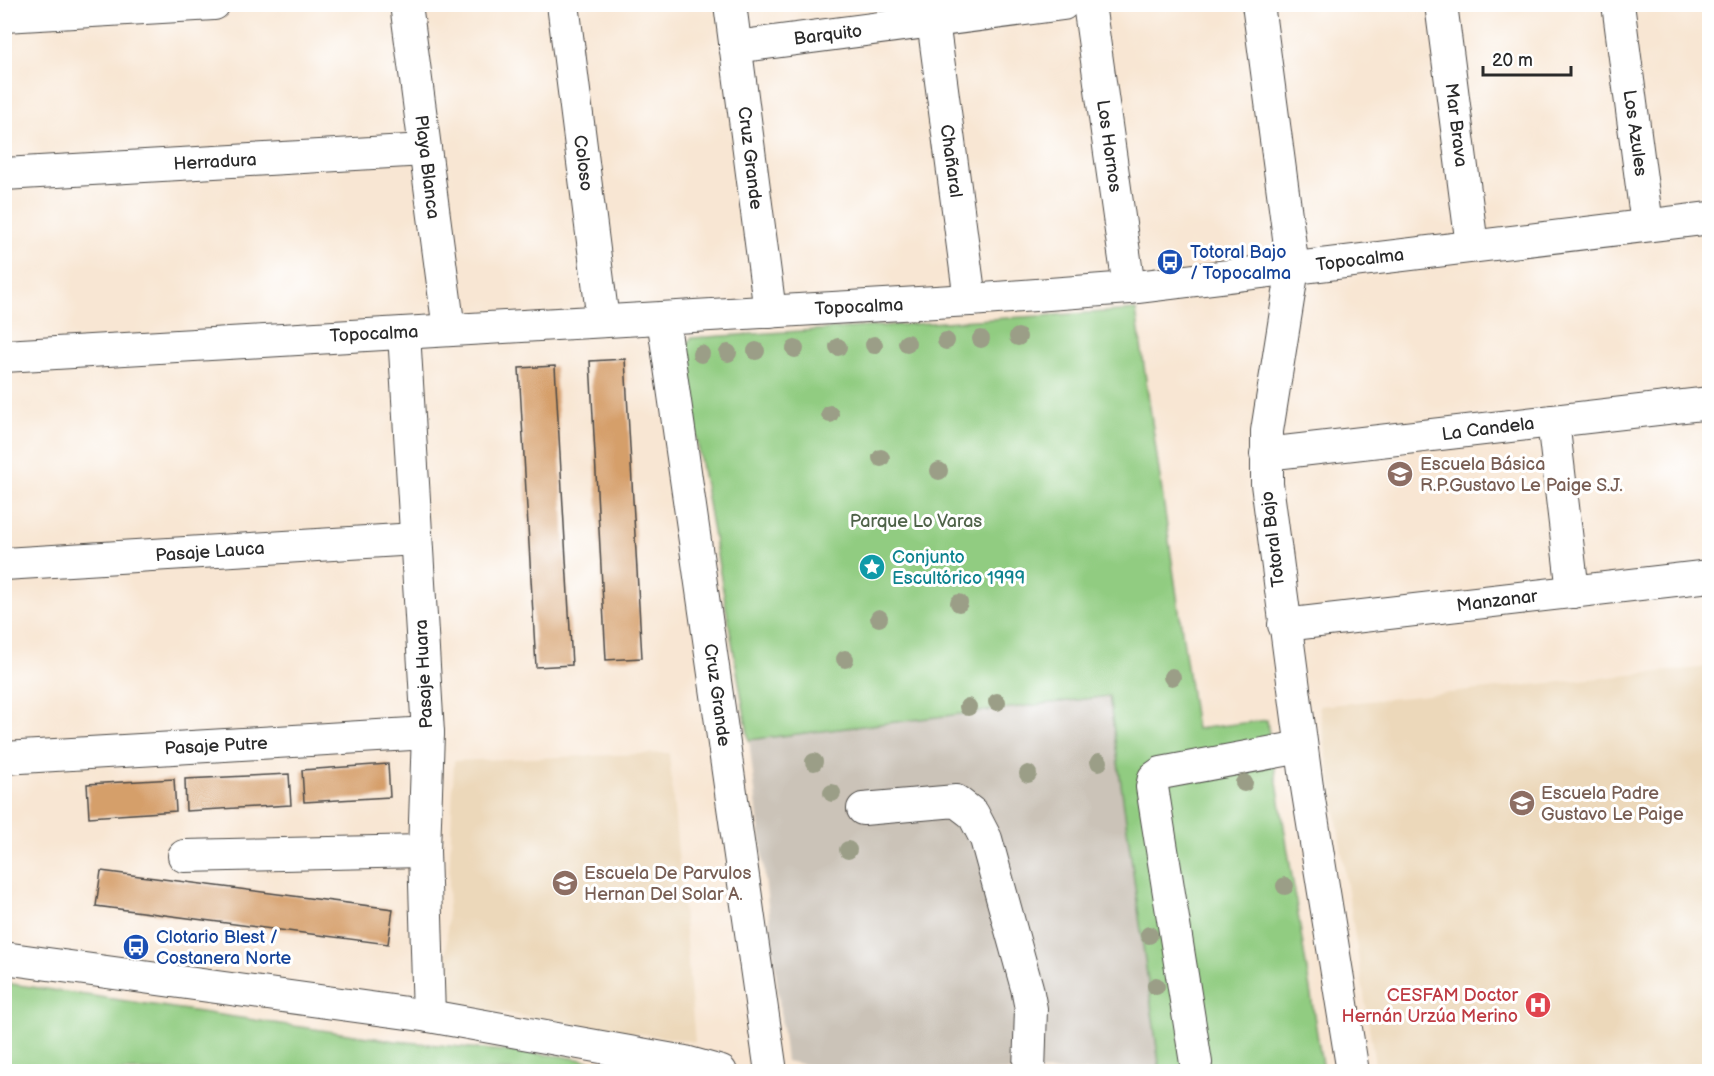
<svg xmlns="http://www.w3.org/2000/svg" width="1714" height="1076" font-family="'Balsamiq Sans',sans-serif">
<style>
.built{fill:#ecd8ba}
.industrial{fill:#cbc3b8}
.green{fill:#91cc81;stroke:#5e7c56;stroke-width:1.5}
.building{fill:#d59f6a}
.lines{fill:none;stroke-linecap:round;stroke-linejoin:round}
.minor-casing{stroke:#4a4744;stroke-width:34}
.minor{stroke:#fff;stroke-width:32}
.tree{fill:#9b9e87}
.labels{text-anchor:middle;dominant-baseline:central;stroke-width:6;stroke-linejoin:round;paint-order:stroke}
.street-label{font-size:18px;fill:#2b2b2b;stroke:#fff}
.transit-label{font-size:18px;fill:#164399;stroke:#fff;text-anchor:start}
.education-label{font-size:18px;fill:#785e54;stroke:#fff;text-anchor:start}
.park-label{font-size:18px;fill:#4f6349;stroke:#fff}
.culture-label{font-size:18px;fill:#0d838f;stroke:#fff;text-anchor:start}
.health-label{font-size:18px;fill:#be3a42;stroke:#fff;text-anchor:end}
</style>
<rect width="100%" height="100%" fill="#fff"/>
<filter id="ink" filterUnits="userSpaceOnUse"><feTurbulence type="fractalNoise" baseFrequency=".0167" numOctaves="2"/><feDisplacementMap in="SourceGraphic" scale="12" xChannelSelector="R" yChannelSelector="G"/><feConvolveMatrix kernelMatrix="1 2 1 2 8 2 1 2 1" color-interpolation-filters="sRGB"/></filter>
<filter id="wash" filterUnits="userSpaceOnUse"><feTurbulence type="fractalNoise" baseFrequency=".008" numOctaves="4" result="noise"/><feDisplacementMap in="SourceGraphic" scale="24" xChannelSelector="R" yChannelSelector="G"/><feGaussianBlur stdDeviation="1.35" result="paint"/><feColorMatrix in="noise" values="0 0 0 0 0 0 0 0 0 0 0 0 0 0 0 0 0 1.4 0 .05"/><feComposite in="paint" operator="in"/></filter>
<g filter="url(#wash)">
<rect width="100%" height="100%" fill="#f8e6d3"/>
<g class="built">
<polygon points="1709,667 1709,1071 1376,1071 1319,706"/>
<polygon points="669,753 695,1042 444,1004 454,761"/>
</g>
<polygon class="industrial" points="1109,696 1160,1071 842,1072 786,1061 749,740"/>
<g class="green">
<polygon points="1136,310 1196,729 1267,720 1323,1071 1160,1071 1109,696 749,740 682,353 691,338"/>
<polygon points="5,983 395,1041 561,1056 645,1071 42,1071 5,1064"/>
</g>
<g id="blocks">
<g class="building">
<polygon points="625,359 642,658 606,660 590,361"/>
<polygon points="555,366 572,665 536,667 519,368"/>
<polygon points="388,764 390,797 304,802 302,770"/>
<polygon points="289,774 291,805 186,811 185,779"/>
<polygon points="174,779 176,811 89,817 87,784"/>
<polygon points="101,871 393,909 388,944 96,906"/>
</g>
</g>
</g>
<g filter="url(#ink)">
<use href="#blocks" fill-opacity="0" stroke="#4a4744" stroke-width="1.5"/>
<g class="lines">
<defs>
<g id="minor">
<polyline points="406,4 449,330"/>
<polyline points="563,4 603,321"/>
<polyline points="730,4 770,312"/>
<polyline points="1089,4 1129,288"/>
<polyline points="1258,4 1293,268 1267,431 1267,484 1307,787 1353,1072"/>
<polyline points="1441,4 1472,246"/>
<polyline points="1618,4 1647,225"/>
<polyline points="4,16 214,4"/>
<polyline points="933,21 970,300"/>
<polyline points="735,47 1063,4"/>
<polyline points="4,174 425,150"/>
<polyline points="663,318 771,1072"/>
<polyline points="404,333 428,733 424,851 429,1016"/>
<polyline points="4,356 970,300 1129,288 1710,218"/>
<polyline points="1553,421 1573,592"/>
<polyline points="1266,454 1710,403"/>
<polyline points="4,564 416,539"/>
<polyline points="1284,625 1710,576"/>
<polyline points="4,758 428,733"/>
<polyline points="863,809 956,801 973,814 986,839 1027,988 1031,1009 1029,1072"/>
<polyline points="184,856 424,851"/>
<polyline points="4,958 429,1016 685,1062 721,1072"/>
<polyline points="1196,1063 1152,787 1154,778 1161,773 1301,747"/>
</g>
</defs>
<use href="#minor" class="minor-casing"/>
<use href="#minor" class="minor"/>
</g>
<g class="tree">
<circle cx="1018" cy="337" r="9"/>
<circle cx="981" cy="339" r="9"/>
<circle cx="946" cy="341" r="9"/>
<circle cx="907" cy="343" r="9"/>
<circle cx="874" cy="345" r="9"/>
<circle cx="838" cy="347" r="9"/>
<circle cx="795" cy="349" r="9"/>
<circle cx="756" cy="351" r="9"/>
<circle cx="728" cy="353" r="9"/>
<circle cx="701" cy="354" r="9"/>
<circle cx="830" cy="414" r="9"/>
<circle cx="881" cy="458" r="9"/>
<circle cx="939" cy="471" r="9"/>
<circle cx="959" cy="603" r="9"/>
<circle cx="879" cy="618" r="9"/>
<circle cx="845" cy="659" r="9"/>
<circle cx="1172" cy="677" r="9"/>
<circle cx="997" cy="702" r="9"/>
<circle cx="968" cy="707" r="9"/>
<circle cx="814" cy="762" r="9"/>
<circle cx="1099" cy="762" r="9"/>
<circle cx="1028" cy="774" r="9"/>
<circle cx="1244" cy="783" r="9"/>
<circle cx="832" cy="793" r="9"/>
<circle cx="848" cy="850" r="9"/>
<circle cx="1285" cy="886" r="9"/>
<circle cx="1149" cy="935" r="9"/>
<circle cx="1156" cy="986" r="9"/>
</g>
</g>
<defs>
<symbol id="bus-disc" viewBox="-11 -11 22 22"><circle r="9.5" fill="#1a4fb4" stroke="#fff"/><path d="M-5-6H5V4H4V6H2V4H-2V6H-4V4H-5ZM-3.5-4V0h7V-4ZM-3.5 1.2v1.5H-2V1.2ZM2 1.2v1.5H3.5V1.2Z" fill="#fff"/></symbol>
<symbol id="school-disc" viewBox="-11 -11 22 22"><circle r="9.5" fill="#8d6e63" stroke="#fff"/><path d="M0-5L7-2L0 1L-7-2ZM-4 1L0 2.5L4 1V4Q0 6-4 4Z" fill="#fff"/></symbol>
<symbol id="sight-disc" viewBox="-11 -11 22 22"><circle r="9.5" fill="#0f9aa8" stroke="#fff"/><path d="M0-6L1.8-2.2L6-1.7L2.9 1.2L3.7 5.4L0 3.3L-3.7 5.4L-2.9 1.2L-6-1.7L-1.8-2.2Z" fill="#fff"/></symbol>
<symbol id="hospital-disc" viewBox="-11 -11 22 22"><circle r="9.5" fill="#e0444e" stroke="#fff"/><path d="M-5-5h3v3.5h4V-5h3V5h-3V1.5h-4V5h-3Z" fill="#fff"/></symbol>
</defs>
<g fill-rule="evenodd">
<use href="#bus-disc" x="1155" y="247" width="30" height="30"/>
<use href="#school-disc" x="1385" y="459" width="30" height="30"/>
<use href="#sight-disc" x="857" y="552" width="30" height="30"/>
<use href="#school-disc" x="1507" y="788" width="30" height="30"/>
<use href="#school-disc" x="550" y="868" width="30" height="30"/>
<use href="#bus-disc" x="121" y="932" width="30" height="30"/>
<use href="#hospital-disc" x="1523" y="990" width="30" height="30"/>
</g>
<g class="labels">
<g class="street-label">
<text transform="translate(828 35) rotate(-7)">Barquito</text>
<text transform="translate(1456 125) rotate(83)">Mar Brava</text>
<text transform="translate(1635 133) rotate(82)">Los Azules</text>
<text transform="translate(1109 146) rotate(82)">Los Hornos</text>
<text transform="translate(750 158) rotate(83)">Cruz Grande</text>
<text transform="translate(951 161) rotate(82)">Chañaral</text>
<text transform="translate(215 162) rotate(-3)">Herradura</text>
<text transform="translate(583 163) rotate(83)">Coloso</text>
<text transform="translate(427 167) rotate(83)">Playa Blanca</text>
<text transform="translate(1360 260) rotate(-7)">Topocalma</text>
<text transform="translate(859 307) rotate(-3)">Topocalma</text>
<text transform="translate(374 334) rotate(-3)">Topocalma</text>
<text transform="translate(1488 429) rotate(-7)">La Candela</text>
<text transform="translate(1273 539) rotate(-97)">Totoral Bajo</text>
<text transform="translate(210 552) rotate(-4)">Pasaje Lauca</text>
<text transform="translate(1497 601) rotate(-7)">Manzanar</text>
<text transform="translate(424 674) rotate(-93)">Pasaje Huara</text>
<text transform="translate(717 695) rotate(82)">Cruz Grande</text>
<text transform="translate(216 746) rotate(-3)">Pasaje Putre</text>
</g>
<g class="transit-label">
<text x="1190" y="252">Totoral Bajo<tspan x="1190" dy="21">/ Topocalma</tspan></text>
<text x="156" y="937">Clotario Blest /<tspan x="156" dy="21">Costanera Norte</tspan></text>
</g>
<g class="education-label">
<text x="1420" y="464">Escuela Básica<tspan x="1420" dy="21">R.P.Gustavo Le Paige S.J.</tspan></text>
<text x="1541" y="793">Escuela Padre<tspan x="1541" dy="21">Gustavo Le Paige</tspan></text>
<text x="584" y="873">Escuela De Parvulos<tspan x="584" dy="21">Hernan Del Solar A.</tspan></text>
</g>
<g class="park-label">
<text x="916" y="521">Parque Lo Varas</text>
</g>
<g class="culture-label">
<text x="892" y="557">Conjunto<tspan x="892" dy="21">Escultórico 1999</tspan></text>
</g>
<g class="health-label">
<text x="1518" y="995">CESFAM Doctor<tspan x="1518" dy="21">Hernán Urzúa Merino</tspan></text>
</g>
</g>
<rect width="1714" height="1076" fill="none" stroke="#fff" stroke-width="24"/>
<path d="M1483 66v9h88v-9" fill="none" stroke="#2b2b2b" stroke-width="3"/>
<text x="1492" y="66" font-size="18" fill="#2b2b2b" stroke="#ffffff" stroke-width="4.5" paint-order="stroke">20 m</text>
</svg>
